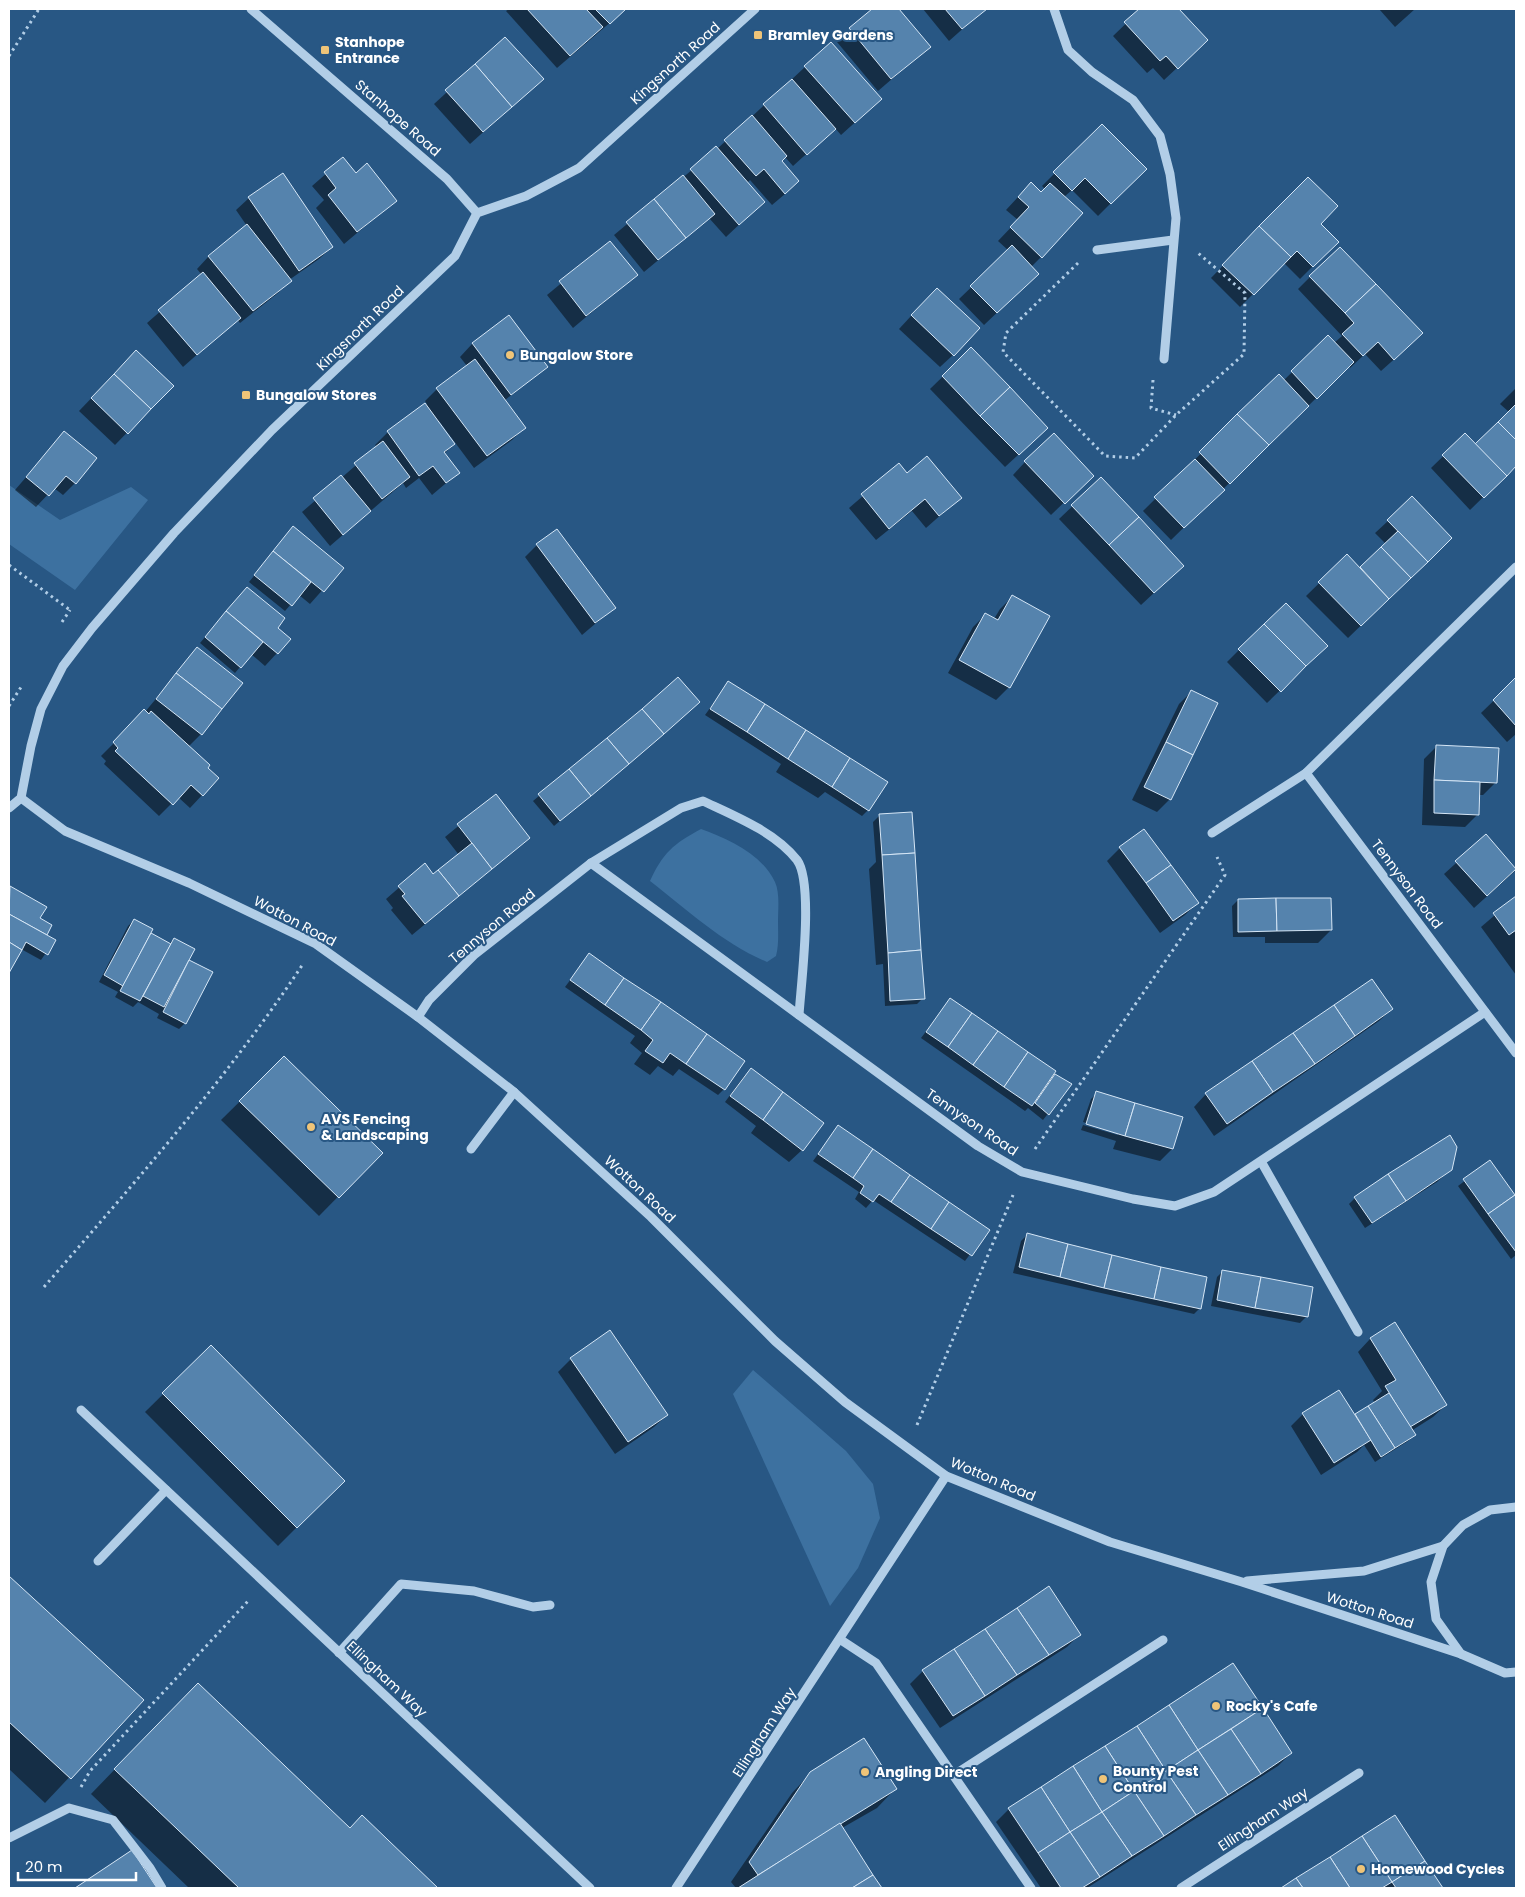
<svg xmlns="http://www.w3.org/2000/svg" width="1525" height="1897" font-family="Poppins,sans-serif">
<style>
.green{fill:#3d71a0}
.shadow{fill:#0007}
.building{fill:#5583ad;stroke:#d5e6f6}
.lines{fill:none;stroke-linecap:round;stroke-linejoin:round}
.path{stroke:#b2cee7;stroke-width:3;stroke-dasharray:2.5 4;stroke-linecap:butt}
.minor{stroke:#b2cee7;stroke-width:9}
.poi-dot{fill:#efc478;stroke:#285784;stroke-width:2}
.labels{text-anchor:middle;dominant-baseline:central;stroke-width:4;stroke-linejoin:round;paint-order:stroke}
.poi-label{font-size:14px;font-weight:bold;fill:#fff;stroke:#285784;text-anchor:start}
.street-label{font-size:14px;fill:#fff;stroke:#285784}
</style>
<rect width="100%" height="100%" fill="#285784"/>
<g class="green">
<polygon points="9,485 60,520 131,487 148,500 75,590 9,544"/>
<path d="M701,829C728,839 762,854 775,882C780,893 778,909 778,921C778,933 779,945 776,956L767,962C724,944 687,910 650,881C663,853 673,844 701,829Z"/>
<polygon points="753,1370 846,1451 873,1484 880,1518 858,1568 830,1606 733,1394"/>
</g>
<g class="shadow">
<polygon points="509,9 626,9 557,68 506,11"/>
<polygon points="874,9 898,9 929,47 878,91 837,42"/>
<polygon points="923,9 985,9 949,41"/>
<polygon points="1141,9 1177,9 1207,40 1164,80 1153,68 1147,73 1113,36"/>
<polygon points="1379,9 1415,9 1395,27"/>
<polygon points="505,39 542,79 470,144 434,104"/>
<polygon points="805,67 881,99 841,135 835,128 793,166 785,157 780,161 785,194 772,205 750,180 747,183 763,202 726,237 709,218 644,272 614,235 717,149"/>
<polygon points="1102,126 1145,169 1098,216 1072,190 1064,197 1041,257 1031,267 1025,286 984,325 959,299 1009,251 998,241 1018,220 1006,210 1019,196 1041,193 1045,189 1042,186"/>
<polygon points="343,159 356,174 395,201 344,244 316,208 324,200 312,186"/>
<polygon points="1308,178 1319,224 1337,242 1300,279 1284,263 1240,307 1211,278"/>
<polygon points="249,198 332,247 319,259 289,280 278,293 240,323 237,319 183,367 147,323 202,275 197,269 209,256 247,226 236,210"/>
<polygon points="610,243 636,275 573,328 547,295"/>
<polygon points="1310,277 1409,346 1381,371 1365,354 1350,368 1349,366 1171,540 1143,511 1279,376 1283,381 1328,337 1334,343 1342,336 1298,289"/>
<polygon points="924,302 953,355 940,367 899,329"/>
<polygon points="509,317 546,366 504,401 524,428 512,440 474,468 439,421 437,422 453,444 444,454 458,473 432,495 419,478 406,488 403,483 330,546 302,512 377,447 375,445 388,432 427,404 425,401 437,389 467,366 460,357 472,344"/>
<polygon points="971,349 1034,440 1005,467 930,389"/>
<polygon points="124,364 172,386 115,445 79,411"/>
<polygon points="1516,388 1516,465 1470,510 1431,468 1465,435 1475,446 1509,412 1500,404"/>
<polygon points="64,433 75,483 63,495 54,488 36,507 15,490"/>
<polygon points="1025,462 1079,488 1051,515 1013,475"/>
<polygon points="899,465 907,475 960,498 926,528 912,511 876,540 849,508"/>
<polygon points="1101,479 1170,578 1141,605 1059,519"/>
<polygon points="1388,521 1438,551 1348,638 1306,596 1347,556 1360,569 1386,544 1375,533"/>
<polygon points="293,528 342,568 310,604 299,595 285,611 249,582"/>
<polygon points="537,545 615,607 582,635 525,557"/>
<polygon points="247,588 276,628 277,653 265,666 251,654 235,673 200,643"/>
<polygon points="1012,597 1009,687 996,700 948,673 973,627 986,614 994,619 1000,609"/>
<polygon points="1285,604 1326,646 1267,703 1227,662"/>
<polygon points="197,649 201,734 188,747 218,778 190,808 178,797 159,816 104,764 106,761 101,756 145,712"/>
<polygon points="678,679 692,708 554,826 533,801"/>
<polygon points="1516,679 1516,734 1507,742 1481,713"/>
<polygon points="729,682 868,810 862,816 825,792 818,798 776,772 781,764 705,715"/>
<polygon points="1191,692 1170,799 1157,812 1132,800 1179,704"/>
<polygon points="1436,747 1496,782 1483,795 1479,795 1478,814 1465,827 1422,825 1424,759"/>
<polygon points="495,796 529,838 412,935 391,910 393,908 386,899 425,865 433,876 459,855 445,837"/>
<polygon points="879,816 923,998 917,1004 885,1006 883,964 876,965 869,869 876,862 873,822"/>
<polygon points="1486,836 1516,870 1474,908 1444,874"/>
<polygon points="1120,848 1197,903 1185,915 1160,933 1107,861"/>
<polygon points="10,888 39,919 51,925 45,935 54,941 41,960 21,949 9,971"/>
<polygon points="1516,897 1516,975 1481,927"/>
<polygon points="1238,900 1331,930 1318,943 1265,943 1265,937 1233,937 1232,906"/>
<polygon points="134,920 149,934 169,944 174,939 187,960 185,1023 179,1029 157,1018 159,1014 138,1002 133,1007 115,997 118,992 99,982 128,926"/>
<polygon points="589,955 724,1089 718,1095 679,1069 673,1076 658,1066 650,1075 634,1064 642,1053 630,1043 635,1036 565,987"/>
<polygon points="950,1000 1070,1085 1043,1120 1028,1108 1025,1111 921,1038"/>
<polygon points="1392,1009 1379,1021 1214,1136 1194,1107 1206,1094"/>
<polygon points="284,1058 381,1153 319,1216 221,1120"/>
<polygon points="745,1075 802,1150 789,1162 751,1133 756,1126 725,1102"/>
<polygon points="1097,1093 1172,1149 1160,1161 1113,1149 1116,1141 1081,1130 1083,1125 1118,1135 1118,1133 1083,1122 1091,1099"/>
<polygon points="838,1127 988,1230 965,1261 873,1200 866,1208 855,1199 859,1192 813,1161"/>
<polygon points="1490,1162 1516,1199 1516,1255 1511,1259 1458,1186"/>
<polygon points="1451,1169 1437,1182 1365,1228 1349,1204 1355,1198"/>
<polygon points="1027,1235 1200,1308 1194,1314 1013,1273 1021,1241"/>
<polygon points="1223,1271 1312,1288 1306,1317 1300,1323 1211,1306 1217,1277"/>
<polygon points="1395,1324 1446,1405 1433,1417 1411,1431 1414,1435 1408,1441 1375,1462 1364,1445 1357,1452 1321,1475 1291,1426 1303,1414 1354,1416 1375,1403 1373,1400 1382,1391 1358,1352 1370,1339"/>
<polygon points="610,1332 667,1415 654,1427 615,1454 558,1372 571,1359"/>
<polygon points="211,1347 343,1481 278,1546 145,1412"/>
<polygon points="9,1578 142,1700 45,1803 9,1769"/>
<polygon points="1049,1588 1079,1635 1067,1647 940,1728 910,1684 923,1671"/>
<polygon points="1233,1665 1291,1753 1278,1766 1087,1888 1041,1888 996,1822 1009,1809"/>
<polygon points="173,1709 350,1830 362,1817 436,1888 189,1888 91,1794"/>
<polygon points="811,1773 895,1789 877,1808 842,1828 880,1888 736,1888 731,1882 792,1793"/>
<polygon points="1394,1816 1441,1888 1283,1888"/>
<polygon points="131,1852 155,1888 77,1888"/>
</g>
<g class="building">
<polygon points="527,9 586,9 603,27 570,56"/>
<polygon points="595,9 626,9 610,24"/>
<polygon points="872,9 899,9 931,47 891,79 849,28"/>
<polygon points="945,9 987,9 962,29"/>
<polygon points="1139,9 1179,9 1208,40 1178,69 1166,56 1160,61 1124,22"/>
<polygon points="505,37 544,79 512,107 475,64"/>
<polygon points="831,42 882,99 855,123 804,66"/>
<polygon points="475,64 512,107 483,132 445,90"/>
<polygon points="792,79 836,129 807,155 763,104"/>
<polygon points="752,115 787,156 782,161 799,181 785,194 764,169 756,176 724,140"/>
<polygon points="1102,124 1147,169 1111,204 1085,178 1072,191 1053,172"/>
<polygon points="716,146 765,202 739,225 690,169"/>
<polygon points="343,157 356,173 367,163 397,201 357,232 328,195 336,188 324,172"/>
<polygon points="283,173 333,247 299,271 248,197"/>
<polygon points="683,175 715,214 686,238 654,199"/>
<polygon points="1308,177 1338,206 1321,224 1339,242 1313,267 1297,251 1291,257 1259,226"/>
<polygon points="1031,182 1041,192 1050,183 1083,213 1042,258 1010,227 1029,207 1018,197"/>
<polygon points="654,199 686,238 658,260 626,222"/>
<polygon points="247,224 292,281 253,311 208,256"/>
<polygon points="1259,226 1291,257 1254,295 1222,265"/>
<polygon points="610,241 638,275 586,316 559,281"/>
<polygon points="1012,245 1039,274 997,313 970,286"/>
<polygon points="1340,247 1376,284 1345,313 1309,276"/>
<polygon points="203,272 241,318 197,355 158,310"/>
<polygon points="1376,284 1423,333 1394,360 1378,342 1363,356 1342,334 1354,323 1345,313"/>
<polygon points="937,288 980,328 954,356 911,315"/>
<polygon points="509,315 548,367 511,395 472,343"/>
<polygon points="1328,335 1354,362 1317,399 1291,371"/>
<polygon points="971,347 1010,387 980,416 942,376"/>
<polygon points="136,350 174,386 151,409 114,374"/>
<polygon points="475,359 526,428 487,456 436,388"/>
<polygon points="114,374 151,409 128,434 91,398"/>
<polygon points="1279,374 1309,406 1269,445 1237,414"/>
<polygon points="1010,387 1048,428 1019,455 980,416"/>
<polygon points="425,403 455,444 444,452 460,473 446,483 433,466 419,476 387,431"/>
<polygon points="1516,404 1516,440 1498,422"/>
<polygon points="1237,414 1269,445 1230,484 1199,452"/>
<polygon points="1498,422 1516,440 1516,466 1507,476 1475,444"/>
<polygon points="64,431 97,458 76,484 66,476 49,496 26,477"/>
<polygon points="1054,433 1094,476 1065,504 1024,461"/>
<polygon points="1465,433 1507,476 1484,498 1442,455"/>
<polygon points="383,441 410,477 382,499 354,463"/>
<polygon points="927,456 962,498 939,516 925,499 889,529 861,494 899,463 907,473"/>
<polygon points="1195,459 1225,490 1184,528 1154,497"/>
<polygon points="341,475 371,511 343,535 313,498"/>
<polygon points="1101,477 1139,517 1109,545 1071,505"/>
<polygon points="1412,496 1452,538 1428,562 1387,520"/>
<polygon points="1139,517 1184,566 1154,593 1109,545"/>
<polygon points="293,526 344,568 324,592 273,551"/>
<polygon points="557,529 616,608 595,623 536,544"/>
<polygon points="1398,531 1428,562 1411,578 1381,547"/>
<polygon points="1381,547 1411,578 1389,599 1360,567"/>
<polygon points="273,551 311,582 292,606 254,575"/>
<polygon points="1347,554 1389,599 1361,626 1318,582"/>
<polygon points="247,587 285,618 278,628 291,639 278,654 226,611"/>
<polygon points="1012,595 1050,616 1010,688 959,660 985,613 998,620"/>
<polygon points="1286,603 1328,646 1306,666 1264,624"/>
<polygon points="226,611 263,642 241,668 205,637"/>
<polygon points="1264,624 1306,666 1281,692 1238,649"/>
<polygon points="197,647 243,683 222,709 176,673"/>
<polygon points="176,673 222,709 202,735 156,699"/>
<polygon points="678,677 700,702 664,734 642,709"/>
<polygon points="1516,677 1516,726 1493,700"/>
<polygon points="728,681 765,704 747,732 710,709"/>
<polygon points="1191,690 1218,703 1193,755 1166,742"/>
<polygon points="765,704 806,730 788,759 747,732"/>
<polygon points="144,709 149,714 151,711 210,765 208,768 219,778 203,796 191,785 173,805 115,751 118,748 113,742"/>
<polygon points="642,709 664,734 629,764 607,738"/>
<polygon points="806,730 850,758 832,787 788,759"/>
<polygon points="607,738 629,764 591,796 569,769"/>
<polygon points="1166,742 1193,755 1171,800 1144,787"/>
<polygon points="1436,745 1499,748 1497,783 1434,780"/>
<polygon points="850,758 888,782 869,811 832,787"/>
<polygon points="569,769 591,796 560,821 538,794"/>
<polygon points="1434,780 1480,782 1479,815 1434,813"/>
<polygon points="496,794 530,838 492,869 457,824"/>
<polygon points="912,812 915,853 882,855 879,814"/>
<polygon points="1144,829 1171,865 1146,883 1119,847"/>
<polygon points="1486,834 1516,869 1487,896 1455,861"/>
<polygon points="472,843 492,869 459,896 438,870"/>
<polygon points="915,853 921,950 888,953 882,855"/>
<polygon points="425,863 433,874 438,870 459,896 425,924 402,896 405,894 398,886"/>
<polygon points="1171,865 1199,903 1173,921 1146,883"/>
<polygon points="10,886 47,907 40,918 52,925 47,935 9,914"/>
<polygon points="1516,896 1516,930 1509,935 1493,913"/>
<polygon points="1276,898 1277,931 1238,932 1238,899"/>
<polygon points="1276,898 1331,898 1332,930 1277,931"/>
<polygon points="9,914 56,940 48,955 26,942 22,950 9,942"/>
<polygon points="134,919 153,929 123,986 104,975"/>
<polygon points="151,933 171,944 140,1001 120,991"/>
<polygon points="174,938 195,949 164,1007 143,996"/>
<polygon points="9,942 22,950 9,973"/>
<polygon points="921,950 925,999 890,1001 888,953"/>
<polygon points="589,953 624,978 605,1005 570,980"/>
<polygon points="189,960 213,972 186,1024 163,1012"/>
<polygon points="624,978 661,1002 641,1030 605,1005"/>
<polygon points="1372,979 1393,1009 1355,1036 1334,1005"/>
<polygon points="950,998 972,1013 948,1047 926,1032"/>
<polygon points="661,1002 707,1034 686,1064 670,1053 663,1063 645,1051 653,1040 641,1030"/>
<polygon points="1334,1005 1355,1036 1315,1064 1293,1033"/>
<polygon points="972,1013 998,1031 973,1065 948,1047"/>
<polygon points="998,1031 1028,1052 1004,1087 973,1065"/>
<polygon points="1293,1033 1315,1064 1273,1092 1252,1061"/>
<polygon points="707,1034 745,1061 725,1090 686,1064"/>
<polygon points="1028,1052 1056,1071 1032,1106 1004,1087"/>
<polygon points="284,1056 383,1153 339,1198 239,1101"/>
<polygon points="1252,1061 1273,1092 1227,1124 1205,1093"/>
<polygon points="751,1068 783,1092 763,1120 730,1096"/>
<polygon points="1055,1074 1072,1084 1049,1115 1035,1103"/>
<polygon points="1096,1091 1135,1103 1125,1136 1086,1124"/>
<polygon points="783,1092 824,1123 803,1151 763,1120"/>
<polygon points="1135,1103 1183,1117 1173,1149 1125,1136"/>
<polygon points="838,1125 873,1149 853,1178 818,1154"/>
<polygon points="1450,1135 1457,1147 1452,1170 1406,1201 1388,1174"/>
<polygon points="873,1149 910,1175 891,1202 879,1194 873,1202 860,1193 864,1186 853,1178"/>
<polygon points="1490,1160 1515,1195 1488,1214 1463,1179"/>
<polygon points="1388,1174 1406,1201 1372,1223 1354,1197"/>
<polygon points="910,1175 949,1202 931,1229 891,1202"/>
<polygon points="1515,1195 1516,1197 1516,1252 1488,1214"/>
<polygon points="949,1202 990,1230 972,1256 931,1229"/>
<polygon points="1027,1233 1068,1244 1060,1277 1019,1267"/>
<polygon points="1068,1244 1112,1255 1104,1288 1060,1277"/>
<polygon points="1112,1255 1161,1267 1154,1299 1104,1288"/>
<polygon points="1161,1267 1207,1277 1201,1309 1154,1299"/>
<polygon points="1222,1270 1261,1277 1255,1308 1217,1300"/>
<polygon points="1261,1277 1313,1287 1308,1317 1255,1308"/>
<polygon points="1395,1322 1447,1405 1410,1427 1385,1386 1396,1380 1370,1338"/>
<polygon points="610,1330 668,1415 628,1442 570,1358"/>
<polygon points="211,1345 345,1481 297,1528 162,1393"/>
<polygon points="1339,1390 1371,1440 1334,1463 1302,1413"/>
<polygon points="1389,1393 1416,1435 1395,1448 1368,1406"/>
<polygon points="1368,1406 1395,1448 1381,1457 1355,1414"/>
<polygon points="9,1576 144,1700 71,1779 9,1722"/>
<polygon points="1049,1586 1081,1635 1049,1655 1017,1608"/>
<polygon points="1017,1608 1049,1655 1017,1675 985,1629"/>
<polygon points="985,1629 1017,1675 985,1696 954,1649"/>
<polygon points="954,1649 985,1696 953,1716 922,1670"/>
<polygon points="1233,1663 1263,1708 1198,1750 1169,1705"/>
<polygon points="198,1683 350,1828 362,1815 438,1888 239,1888 114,1769"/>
<polygon points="1169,1705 1198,1750 1166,1771 1137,1726"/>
<polygon points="1263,1708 1292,1753 1261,1774 1231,1729"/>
<polygon points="1137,1726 1166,1771 1134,1791 1105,1746"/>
<polygon points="1231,1729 1261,1774 1228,1795 1198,1750"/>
<polygon points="864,1738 897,1789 758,1875 749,1862 810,1772"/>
<polygon points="1105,1746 1134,1791 1102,1812 1073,1766"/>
<polygon points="1198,1750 1228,1795 1196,1815 1166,1771"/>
<polygon points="1073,1766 1102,1812 1070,1832 1041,1787"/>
<polygon points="1166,1771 1196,1815 1164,1836 1134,1791"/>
<polygon points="1041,1787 1070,1832 1038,1853 1008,1808"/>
<polygon points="1134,1791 1164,1836 1132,1856 1102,1812"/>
<polygon points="1102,1812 1132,1856 1100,1877 1070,1832"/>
<polygon points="1395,1815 1425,1861 1392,1882 1362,1836"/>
<polygon points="840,1823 873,1875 852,1888 738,1888"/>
<polygon points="1070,1832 1100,1877 1082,1888 1061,1888 1038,1853"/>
<polygon points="1362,1836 1392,1882 1382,1888 1350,1888 1330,1857"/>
<polygon points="132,1850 157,1888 75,1888"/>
<polygon points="1330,1857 1350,1888 1303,1888 1296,1878"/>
<polygon points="1425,1861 1443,1888 1396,1888 1392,1882"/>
<polygon points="873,1875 882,1888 852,1888"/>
<polygon points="1296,1878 1303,1888 1281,1888"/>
</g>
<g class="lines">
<g class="path">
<polyline points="9,56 39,9"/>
<polyline points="1078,263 1006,333 1003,352 1105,456 1135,458 1176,415 1244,354 1245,293 1198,253"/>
<polyline points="1153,380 1151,408 1176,415"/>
<polyline points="9,565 70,610"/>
<polyline points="62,622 70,610"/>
<polyline points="9,706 23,684"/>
<polyline points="1035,1149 1225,875 1217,857"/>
<path d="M44,1287C135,1182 226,1080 303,964"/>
<polyline points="917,1425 1013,1195"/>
<polyline points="81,1787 90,1771 249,1600"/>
</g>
<g class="minor">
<polyline points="251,9 447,179 477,213"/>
<polyline points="1054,9 1068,50 1092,72 1133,100 1160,136 1170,174 1176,218 1164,359"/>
<polyline points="1097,250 1173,240"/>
<polyline points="1306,773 1516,1053"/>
<polyline points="21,798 65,831 189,883 316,944 418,1017 514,1092 651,1217 775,1341 845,1402 946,1476 1110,1542 1242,1582 1461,1654"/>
<polyline points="9,808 21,798 31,746 41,709 63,666 92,628 174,533 272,430 455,256 477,213 526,196 579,168 755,9"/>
<polyline points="1212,833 1306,773 1516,567"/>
<polyline points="591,863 978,1146 1022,1172 1133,1199 1175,1206 1214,1192 1485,1012"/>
<path d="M418,1017L429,1000L474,955L591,863L681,808L703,801C735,816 775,832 797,860C814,883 801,984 799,1015"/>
<polyline points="471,1149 514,1092"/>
<polyline points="1262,1163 1358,1332"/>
<polyline points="81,1410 590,1888"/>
<polyline points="1516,1507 1490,1510 1463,1525 1443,1546 1431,1582 1436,1619 1461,1654 1505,1673 1516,1672"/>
<polyline points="98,1561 166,1490"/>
<polyline points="1247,1581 1364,1571 1443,1546"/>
<polyline points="841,1640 876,1663 1031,1888"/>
<polyline points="339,1653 401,1584 474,1591 533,1607 550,1605"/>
<polyline points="954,1775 1163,1640"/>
<polyline points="9,1838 69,1808 113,1820 150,1868 162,1888"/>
<polyline points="676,1888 946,1476"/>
<polyline points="1181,1888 1359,1773"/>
</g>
</g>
<g class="poi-dot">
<rect x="753" y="30" width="10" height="10" rx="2.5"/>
<rect x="320" y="45" width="10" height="10" rx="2.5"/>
<circle cx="510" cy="355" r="5"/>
<rect x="241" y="390" width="10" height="10" rx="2.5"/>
<circle cx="311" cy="1127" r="5"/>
<circle cx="1216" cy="1706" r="5"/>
<circle cx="865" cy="1772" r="5"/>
<circle cx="1103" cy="1779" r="5"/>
<circle cx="1361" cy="1869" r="5"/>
</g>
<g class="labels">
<g class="poi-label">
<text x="768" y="35">Bramley Gardens</text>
<text x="335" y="42">Stanhope<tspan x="335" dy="16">Entrance</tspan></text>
<text x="520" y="355">Bungalow Store</text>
<text x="256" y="395">Bungalow Stores</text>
<text x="321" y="1119">AVS Fencing<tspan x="321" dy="16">&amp; Landscaping</tspan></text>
<text x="1226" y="1706">Rocky's Cafe</text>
<text x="1113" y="1771">Bounty Pest<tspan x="1113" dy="16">Control</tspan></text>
<text x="875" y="1772">Angling Direct</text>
<text x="1371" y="1869">Homewood Cycles</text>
</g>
<g class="street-label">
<text transform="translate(675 63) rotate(-42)">Kingsnorth Road</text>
<text transform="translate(398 118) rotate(41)">Stanhope Road</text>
<text transform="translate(360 328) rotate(-44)">Kingsnorth Road</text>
<text transform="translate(1407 884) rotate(53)">Tennyson Road</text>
<text transform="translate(295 921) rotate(28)">Wotton Road</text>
<text transform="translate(492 926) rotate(-40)">Tennyson Road</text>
<text transform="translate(972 1122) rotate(34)">Tennyson Road</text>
<text transform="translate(640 1189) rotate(43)">Wotton Road</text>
<text transform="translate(993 1479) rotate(23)">Wotton Road</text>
<text transform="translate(1370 1610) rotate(18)">Wotton Road</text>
<text transform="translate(387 1679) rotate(43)">Ellingham Way</text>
<text transform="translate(764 1732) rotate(-57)">Ellingham Way</text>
<text transform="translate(1263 1819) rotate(-33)">Ellingham Way</text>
</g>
</g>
<rect width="1525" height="1897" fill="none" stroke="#ffffff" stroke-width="20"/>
<path d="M18 1872v8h118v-8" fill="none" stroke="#ffffff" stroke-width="2.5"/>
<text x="25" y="1872" font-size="15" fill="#ffffff" stroke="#285784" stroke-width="4" paint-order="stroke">20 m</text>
</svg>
